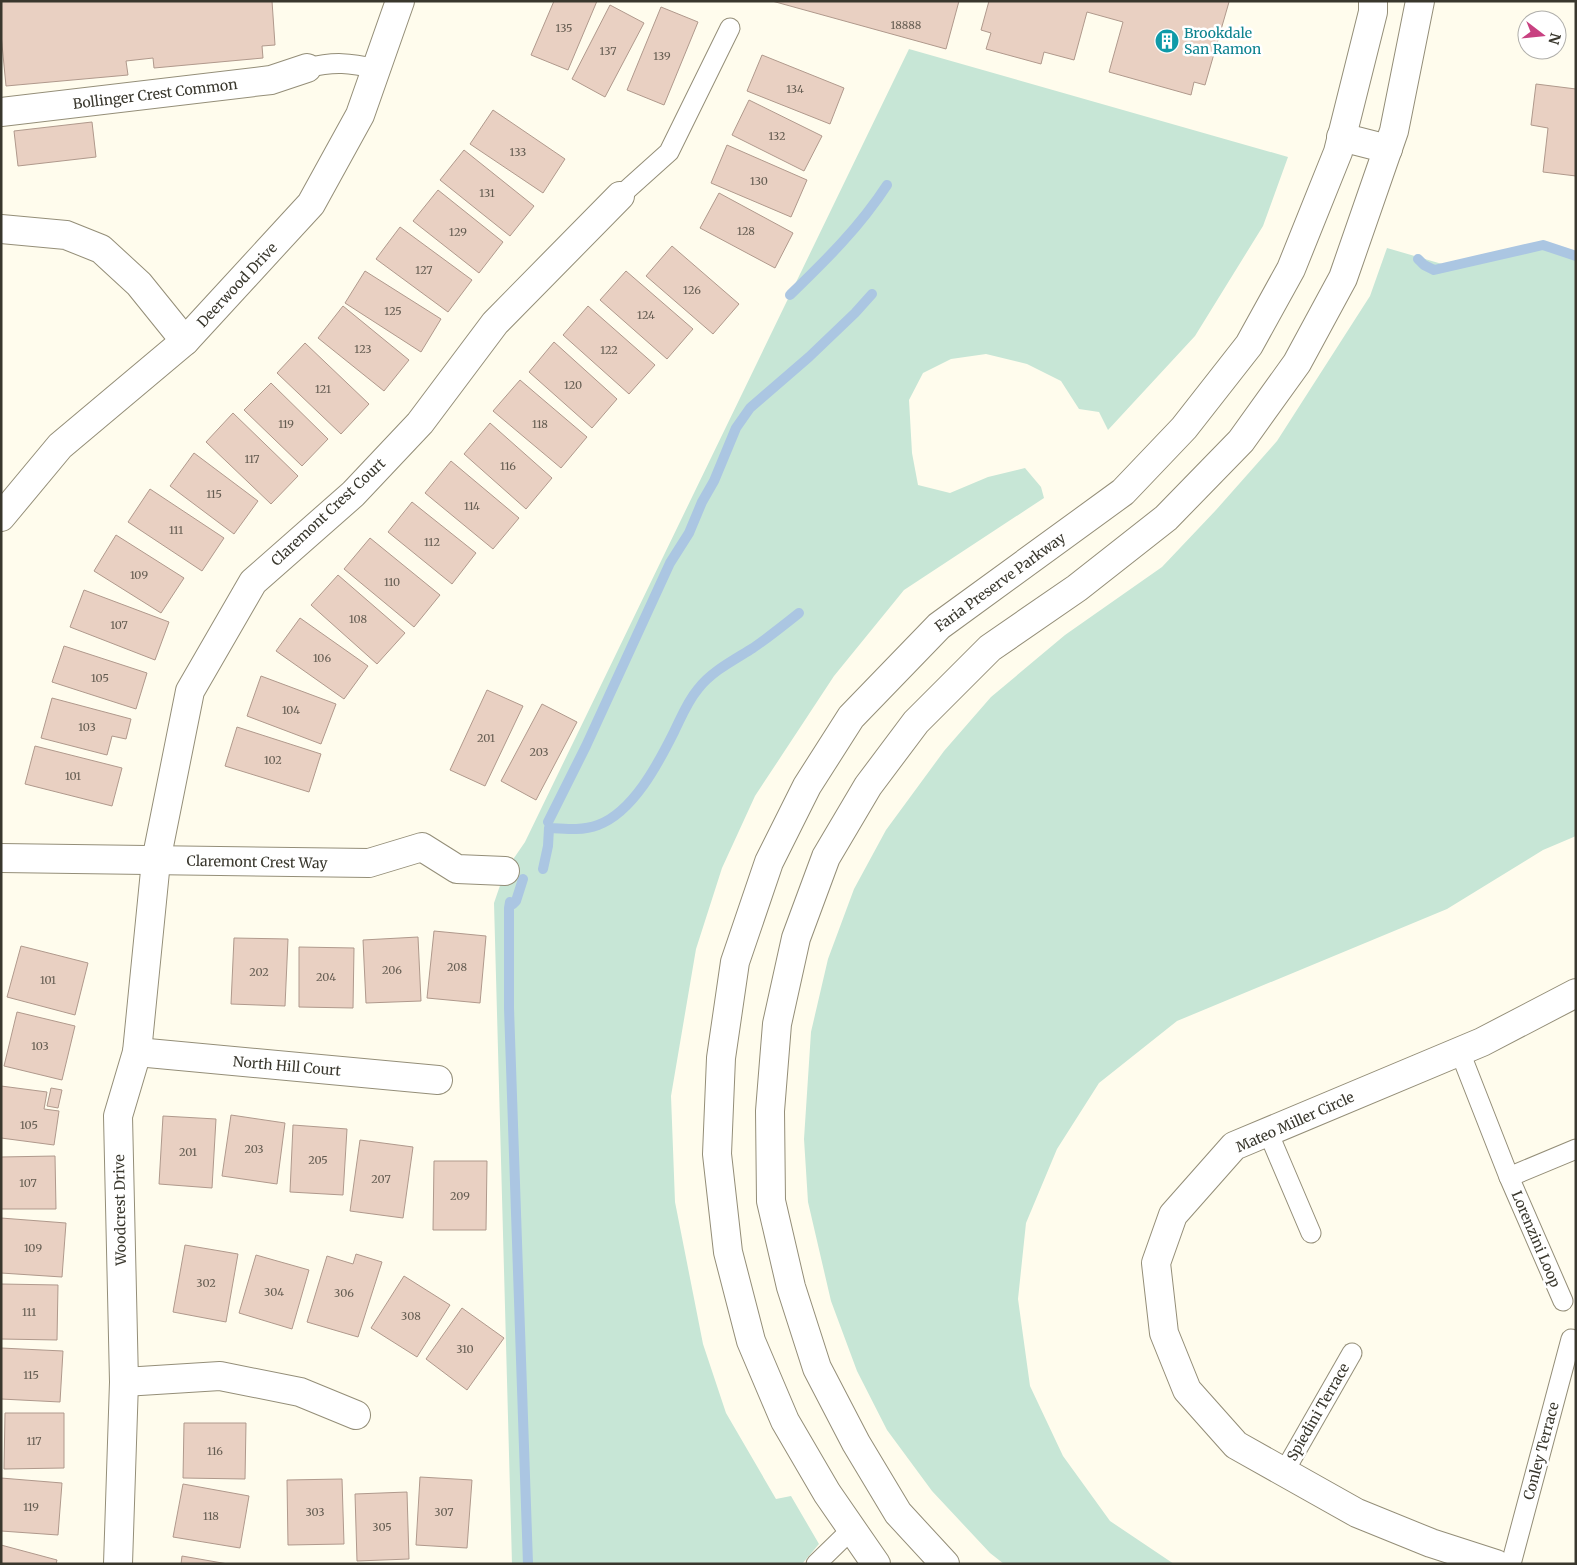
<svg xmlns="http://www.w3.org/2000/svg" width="1577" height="1565" font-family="Merriweather,serif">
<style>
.green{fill:#c7e6d6}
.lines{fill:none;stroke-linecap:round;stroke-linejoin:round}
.stream{stroke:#abc6e2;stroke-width:10}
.building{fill:#e9d0c2;stroke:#b0998c}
.service-casing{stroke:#948e78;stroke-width:21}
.minor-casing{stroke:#948e78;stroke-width:30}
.tertiary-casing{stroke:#948e78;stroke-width:30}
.service{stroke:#fff;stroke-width:19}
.minor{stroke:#fff;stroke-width:28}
.tertiary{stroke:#fff;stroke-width:28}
.labels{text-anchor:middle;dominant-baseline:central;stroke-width:5;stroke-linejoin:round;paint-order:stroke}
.number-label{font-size:11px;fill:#655d52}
.culture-label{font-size:14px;fill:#0d838f;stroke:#fff;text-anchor:start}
.street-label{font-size:14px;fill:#39372d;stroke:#fff}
</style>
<rect width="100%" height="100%" fill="#fffced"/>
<g class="green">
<polygon points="909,49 1288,157 1263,226 1195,336 1108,430 1099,412 1079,409 1061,381 1027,364 986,354 951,359 923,373 909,400 912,453 918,485 950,493 988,477 1025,468 1041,487 1044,498 904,590 834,676 755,796 722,868 696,949 671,1096 675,1202 703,1344 726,1413 776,1499 791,1496 819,1544 802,1564 512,1564 494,903 505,871 525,842"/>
<polygon points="1546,247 1576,256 1576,836 1543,850 1447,909 1177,1021 1099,1083 1057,1149 1026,1223 1018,1299 1030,1386 1063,1456 1110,1521 1174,1564 1004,1564 990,1553 932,1491 887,1430 857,1371 831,1301 808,1202 804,1139 811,1032 828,959 854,889 886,830 944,751 991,697 1065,635 1162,567 1216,510 1277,441 1370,296 1387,248 1449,266"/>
</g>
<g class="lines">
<g class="stream">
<polyline points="1418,259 1424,265 1434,270 1543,245 1576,256"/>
<path d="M790,295C826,260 859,228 887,185"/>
<polyline points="548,822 586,746 670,563 689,533 702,502 714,481 736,428 750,408 809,357 855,313 872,294"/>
<path d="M543,869L548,846L549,828C565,829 582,831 598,825C633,812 658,764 674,732C681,718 687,702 698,689C712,671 734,660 753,648C769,637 784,625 799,613"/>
<polyline points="523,879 516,901 513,904 510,902 509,908 509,1008 528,1564"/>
</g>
</g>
<g class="building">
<polygon points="1,1 272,1 275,45 262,46 263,58 154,68 153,58 126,61 128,75 6,86 1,34"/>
<polygon points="554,1 597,1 568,70 531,55"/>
<polygon points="772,1 959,1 946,49"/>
<polygon points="989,1 1228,1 1229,2 1205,85 1194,82 1191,95 1109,72 1123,22 1087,12 1074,60 1044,52 1041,64 986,49 991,33 981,30"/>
<polygon points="610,5 644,23 605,97 572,79"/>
<polygon points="661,7 698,22 664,105 627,90"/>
<polygon points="762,55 844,88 830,124 747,91"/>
<polygon points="1536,84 1576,89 1576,176 1543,172 1548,128 1531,125"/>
<polygon points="749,100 822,136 804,171 732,135"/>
<polygon points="493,110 565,159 543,193 470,144"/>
<polygon points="92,122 96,157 18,166 14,131"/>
<polygon points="727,145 807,180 791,217 711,183"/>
<polygon points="464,150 534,206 510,236 440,180"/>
<polygon points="438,190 503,242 479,273 413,221"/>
<polygon points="719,193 793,233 775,268 700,228"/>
<polygon points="400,227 472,280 448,312 376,259"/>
<polygon points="672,246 739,304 713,334 646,276"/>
<polygon points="365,271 441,319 421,352 345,303"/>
<polygon points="626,271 693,329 667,359 600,300"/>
<polygon points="343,306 409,360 384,391 318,338"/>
<polygon points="588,306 655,365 629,394 563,335"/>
<polygon points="554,342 617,399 592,428 529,372"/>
<polygon points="305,343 369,404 341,434 277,373"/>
<polygon points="520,380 587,437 561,468 493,411"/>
<polygon points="271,383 328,439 302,466 244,410"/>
<polygon points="233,413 298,476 271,504 206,442"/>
<polygon points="490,423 552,478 526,509 464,454"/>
<polygon points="194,453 258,501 234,534 170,486"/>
<polygon points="451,461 519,518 493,549 425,493"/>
<polygon points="150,489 224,538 202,571 128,522"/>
<polygon points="412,502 476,553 452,584 388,532"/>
<polygon points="116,535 184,578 161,613 94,571"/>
<polygon points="370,538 440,595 414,627 344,569"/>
<polygon points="338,575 405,633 377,664 311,605"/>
<polygon points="84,590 169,622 155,660 70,627"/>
<polygon points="300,618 368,666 344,699 276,651"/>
<polygon points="64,646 147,673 136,709 52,682"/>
<polygon points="261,676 336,704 321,744 247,716"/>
<polygon points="487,690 523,706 485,786 450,770"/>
<polygon points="52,698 131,719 126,739 112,736 107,755 41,738"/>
<polygon points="542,704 577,722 536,800 501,781"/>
<polygon points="237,727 321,754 309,792 225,766"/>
<polygon points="35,746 122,768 112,806 25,784"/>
<polygon points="434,931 486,936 480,1003 427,998"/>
<polygon points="418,937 421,1001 366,1003 363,940"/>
<polygon points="234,938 288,939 285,1006 231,1004"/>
<polygon points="21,946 88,963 75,1015 7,997"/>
<polygon points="299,947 354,948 353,1008 299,1007"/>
<polygon points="17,1012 75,1026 62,1080 4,1066"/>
<polygon points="1,1086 47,1092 44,1109 59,1111 54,1145 1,1138"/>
<polygon points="51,1088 62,1090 58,1108 47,1106"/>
<polygon points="231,1115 285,1123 277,1184 222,1176"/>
<polygon points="163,1116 216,1119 212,1188 159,1184"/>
<polygon points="293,1125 347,1129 343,1195 290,1192"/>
<polygon points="360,1140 413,1147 403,1218 350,1211"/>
<polygon points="55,1156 56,1209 1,1209 1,1157"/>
<polygon points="434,1161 487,1161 486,1230 433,1230"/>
<polygon points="1,1218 66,1223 62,1277 1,1273"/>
<polygon points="185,1245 238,1254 226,1322 173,1312"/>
<polygon points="356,1254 382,1262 358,1337 307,1322 327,1256 353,1264"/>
<polygon points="256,1255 309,1270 292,1329 239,1313"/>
<polygon points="404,1276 450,1305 417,1357 371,1328"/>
<polygon points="1,1284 58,1285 57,1340 1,1339"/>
<polygon points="462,1308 504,1338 467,1390 426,1359"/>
<polygon points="1,1348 63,1351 60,1402 1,1399"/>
<polygon points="5,1413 64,1413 64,1468 4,1469"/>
<polygon points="184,1423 246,1423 245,1479 183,1478"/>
<polygon points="420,1477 472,1480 467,1548 416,1545"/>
<polygon points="1,1478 62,1483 58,1535 1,1531"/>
<polygon points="342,1479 344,1544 288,1545 287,1480"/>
<polygon points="183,1484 249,1496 240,1548 173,1537"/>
<polygon points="407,1492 409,1559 357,1561 355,1494"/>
<polygon points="1,1545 57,1560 56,1564 1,1564"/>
<polygon points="182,1556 228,1564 181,1564"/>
</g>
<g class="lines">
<defs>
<g id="service">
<path d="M307,68C335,61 349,63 378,69"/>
<polyline points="620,196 669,152 730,28"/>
<polyline points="1460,1052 1509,1177 1563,1301"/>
<polyline points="1268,1132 1311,1233"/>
<polyline points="1509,1177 1576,1149"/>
<polyline points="1284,1472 1352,1353"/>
<polyline points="816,1564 852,1529"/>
<polyline points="1511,1564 1571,1339"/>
</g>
<g id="minor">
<polyline points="1,112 271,80 307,68"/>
<polyline points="1341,137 1388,149"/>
<polyline points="1,229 66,235 101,249 139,284 185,341"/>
<polyline points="1,858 369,863 422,847 457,869 505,871"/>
<polyline points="137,1052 438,1080"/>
<polyline points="124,1382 220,1376 300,1392 356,1415"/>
<polyline points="118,1564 124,1382 118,1116 137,1052 156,861 190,691 253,582 353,494 420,423 495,323 620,196"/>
<polyline points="1496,1564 1431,1543 1357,1513 1236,1445 1187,1390 1164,1333 1156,1263 1173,1215 1234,1146 1482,1042 1576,993"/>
</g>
<g id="tertiary">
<polyline points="1,517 60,446 185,341 311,204 360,115 400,1"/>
<polyline points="876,1564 827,1493 785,1421 751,1341 728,1252 717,1154 721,1058 735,962 769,862 807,786 851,717 939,626 1123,492 1184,428 1249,345 1291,269 1338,152 1373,12 1373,1"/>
<polyline points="945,1564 898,1513 856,1443 817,1368 791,1287 771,1201 770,1111 777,1024 796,938 826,857 868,786 916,722 990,648 1077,588 1166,518 1241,441 1297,363 1343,278 1394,131 1420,1"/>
</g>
</defs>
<use href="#service" class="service-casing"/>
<use href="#minor" class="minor-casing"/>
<use href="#tertiary" class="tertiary-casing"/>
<use href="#service" class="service"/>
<use href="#minor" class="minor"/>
<use href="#tertiary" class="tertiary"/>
</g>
<defs>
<symbol id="building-disc" viewBox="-11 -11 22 22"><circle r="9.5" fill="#0f9aa8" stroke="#fff"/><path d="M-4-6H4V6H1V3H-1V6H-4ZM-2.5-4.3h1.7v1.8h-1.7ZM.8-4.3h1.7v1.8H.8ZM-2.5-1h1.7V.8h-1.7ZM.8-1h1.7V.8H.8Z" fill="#fff"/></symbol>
</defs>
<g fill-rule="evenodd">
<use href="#building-disc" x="1153" y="27" width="28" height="28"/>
</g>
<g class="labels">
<g class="number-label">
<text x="906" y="25">18888</text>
<text x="564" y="28">135</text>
<text x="608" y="51">137</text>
<text x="662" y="56">139</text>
<text x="795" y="89">134</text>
<text x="777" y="136">132</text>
<text x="518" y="152">133</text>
<text x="759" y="181">130</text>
<text x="487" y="193">131</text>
<text x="746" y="231">128</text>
<text x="458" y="232">129</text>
<text x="424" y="270">127</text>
<text x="692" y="290">126</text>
<text x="393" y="311">125</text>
<text x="646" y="315">124</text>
<text x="363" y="349">123</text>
<text x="609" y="350">122</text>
<text x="573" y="385">120</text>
<text x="323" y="389">121</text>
<text x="286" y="424">119</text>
<text x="540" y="424">118</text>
<text x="252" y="459">117</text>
<text x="508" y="466">116</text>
<text x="214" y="494">115</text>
<text x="472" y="506">114</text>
<text x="176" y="530">111</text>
<text x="432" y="542">112</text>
<text x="139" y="575">109</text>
<text x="392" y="582">110</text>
<text x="358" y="619">108</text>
<text x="119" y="625">107</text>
<text x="322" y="658">106</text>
<text x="100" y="678">105</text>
<text x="291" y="710">104</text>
<text x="87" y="727">103</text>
<text x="486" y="738">201</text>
<text x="539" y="752">203</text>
<text x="273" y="760">102</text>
<text x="73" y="776">101</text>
<text x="457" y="967">208</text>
<text x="392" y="970">206</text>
<text x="259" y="972">202</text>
<text x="326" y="977">204</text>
<text x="48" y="980">101</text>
<text x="40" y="1046">103</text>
<text x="29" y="1125">105</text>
<text x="254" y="1149">203</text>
<text x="188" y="1152">201</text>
<text x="318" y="1160">205</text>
<text x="381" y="1179">207</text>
<text x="28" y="1183">107</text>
<text x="460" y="1196">209</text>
<text x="33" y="1248">109</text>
<text x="206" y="1283">302</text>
<text x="274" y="1292">304</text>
<text x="344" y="1293">306</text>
<text x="29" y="1312">111</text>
<text x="411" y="1316">308</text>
<text x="465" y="1349">310</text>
<text x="31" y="1375">115</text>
<text x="34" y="1441">117</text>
<text x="215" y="1451">116</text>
<text x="31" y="1507">119</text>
<text x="315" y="1512">303</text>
<text x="444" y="1512">307</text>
<text x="211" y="1516">118</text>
<text x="382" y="1527">305</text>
</g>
<g class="culture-label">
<text x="1184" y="33">Brookdale<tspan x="1184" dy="16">San Ramon</tspan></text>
</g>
<g class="street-label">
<text transform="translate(155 94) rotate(-7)">Bollinger Crest Common</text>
<text transform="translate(237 285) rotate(-47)">Deerwood Drive</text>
<text transform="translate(328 512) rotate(-43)">Claremont Crest Court</text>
<text transform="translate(1000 582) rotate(-36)">Faria Preserve Parkway</text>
<text transform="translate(257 862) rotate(1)">Claremont Crest Way</text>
<text transform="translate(287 1066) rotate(5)">North Hill Court</text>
<text transform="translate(1295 1122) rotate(-24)">Mateo Miller Circle</text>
<text transform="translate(120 1210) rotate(-91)">Woodcrest Drive</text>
<text transform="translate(1536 1239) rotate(67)">Lorenzini Loop</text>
<text transform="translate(1318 1412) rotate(-60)">Spiedini Terrace</text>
<text transform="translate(1541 1451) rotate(-75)">Conley Terrace</text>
</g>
</g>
<rect width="1577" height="1565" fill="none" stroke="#39372d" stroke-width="5"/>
<g transform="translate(1542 35) rotate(106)"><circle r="24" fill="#ffffff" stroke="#b0afab"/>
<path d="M0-4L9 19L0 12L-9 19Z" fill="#c84181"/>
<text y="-8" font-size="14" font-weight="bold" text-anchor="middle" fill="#39372d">N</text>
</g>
</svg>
